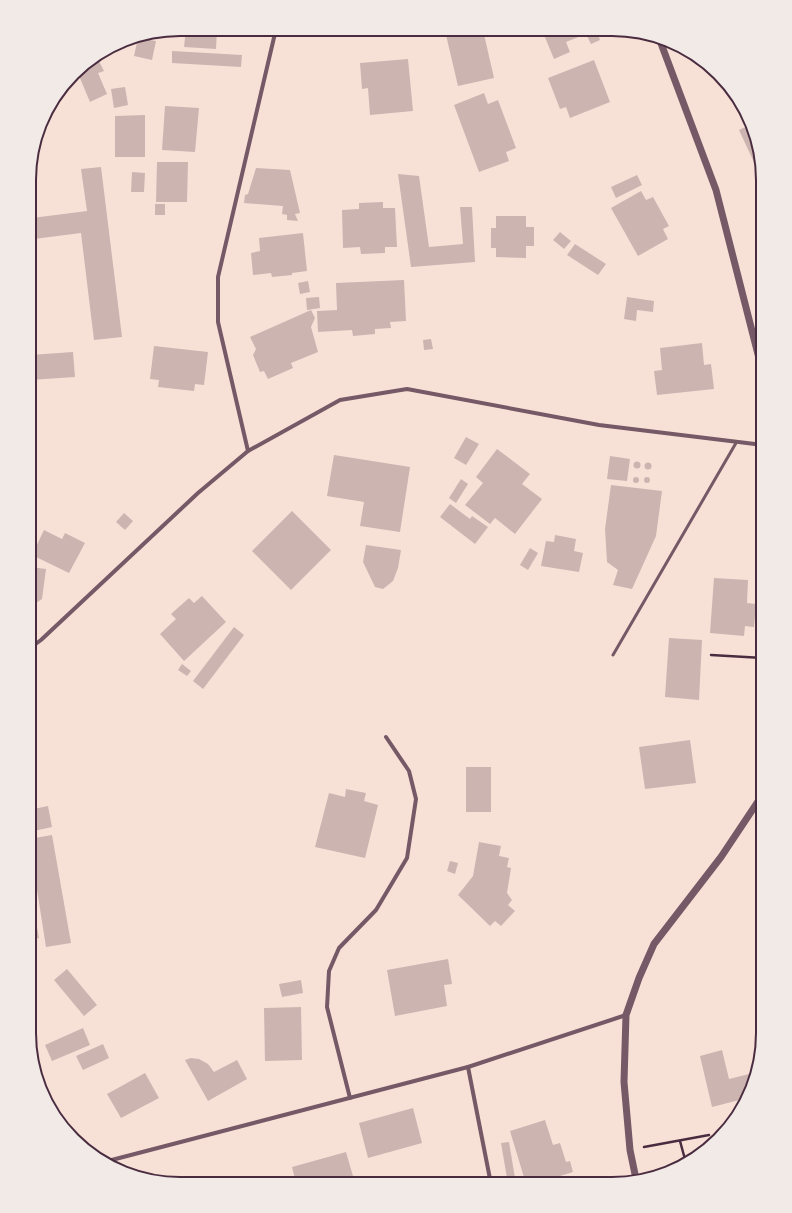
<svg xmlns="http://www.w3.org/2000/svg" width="792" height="1213" font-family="'Varela Round',sans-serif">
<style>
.building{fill:#ccb4b1}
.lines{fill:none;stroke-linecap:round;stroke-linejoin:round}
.path{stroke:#4a2c40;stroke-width:2.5}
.service{stroke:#755966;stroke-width:3}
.minor{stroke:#755966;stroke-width:4}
.tertiary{stroke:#755966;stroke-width:7}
.rim{fill:none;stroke:#4a2c40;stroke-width:2}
</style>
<rect width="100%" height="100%" fill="#f7e1d7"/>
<g class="building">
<polygon points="186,29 217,29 216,49 184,47"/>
<polygon points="471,30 483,30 494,78 458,86 446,35"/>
<polygon points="542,30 596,30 600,40 591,44 586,34 566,42 570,52 554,59"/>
<polygon points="138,38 156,41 152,60 134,56"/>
<polygon points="172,51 242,55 241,67 172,63"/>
<polygon points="98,59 104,71 98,73 107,94 90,102 77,71 80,67"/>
<polygon points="408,59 413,111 370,115 368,88 362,89 360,63"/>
<polygon points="594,60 610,102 570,118 566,107 560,109 548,78"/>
<polygon points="125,87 128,105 114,108 111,89"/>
<polygon points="484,93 488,104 498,100 516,148 506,152 509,161 479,172 454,105"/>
<polygon points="165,106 199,108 195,152 162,150"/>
<polygon points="145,115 145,157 115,157 115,116"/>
<polygon points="752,124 761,171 759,173 739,130"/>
<polygon points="157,162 188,162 187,202 156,202"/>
<polygon points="101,167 122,337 94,340 81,233 34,239 32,218 87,211 81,169"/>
<polygon points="256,168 290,170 300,213 295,214 298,221 287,220 287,215 282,214 283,206 244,203 245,195 248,194"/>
<polygon points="132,172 145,173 144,192 131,192"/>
<polygon points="398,174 419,176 429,247 463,244 460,207 472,207 475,262 411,267"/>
<polygon points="637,175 642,185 616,198 611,187"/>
<polygon points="641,191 646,200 653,197 669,226 663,229 668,239 638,256 611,208"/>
<polygon points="383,202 383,208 395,208 397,247 385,247 385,253 361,254 360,247 343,248 342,210 359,209 359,203"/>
<rect x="155" y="204" width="10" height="11"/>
<polygon points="496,216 526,216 526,227 534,227 534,246 526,246 526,258 496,257 496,248 491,248 491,228 496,228"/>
<polygon points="560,232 571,241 564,249 553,240"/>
<polygon points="303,233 307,271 292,273 292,275 272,277 271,273 253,275 251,253 260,251 259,238"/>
<polygon points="575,244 606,264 598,275 567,255"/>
<polygon points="404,280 406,321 390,322 391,328 375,329 375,334 353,336 352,330 318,332 317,311 337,310 336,283"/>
<polygon points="308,281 310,292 300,294 298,283"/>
<polygon points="319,297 320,308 307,310 306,298"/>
<polygon points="627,297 654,301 653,312 637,310 636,321 624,319"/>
<polygon points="311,310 315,318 311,327 318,352 291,363 293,368 268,379 264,371 260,372 253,355 256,349 250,337"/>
<polygon points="431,339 433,349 424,350 423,340"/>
<polygon points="702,343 704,365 711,364 714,389 657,395 654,371 662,370 660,348"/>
<polygon points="154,346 208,352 204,385 195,384 194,391 158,387 159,380 150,379"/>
<polygon points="73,352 75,377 30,380 30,355"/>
<polygon points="466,437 479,444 466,465 454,458"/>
<polygon points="497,449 530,474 522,484 542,499 515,534 495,518 490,524 465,505 483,483 476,477"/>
<polygon points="334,455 410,467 400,532 360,526 364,502 327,496"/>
<polygon points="610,456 630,459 627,481 607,479"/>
<circle cx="637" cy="465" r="3.5"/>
<circle cx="648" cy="466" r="3.5"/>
<circle cx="647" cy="480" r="3"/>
<circle cx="636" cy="480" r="3"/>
<polygon points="461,479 468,484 456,503 449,498"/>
<polygon points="611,485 662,491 656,536 632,589 613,585 618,570 607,562 605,529"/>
<polygon points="450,504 470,519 472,516 488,527 475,544 440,517"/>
<polygon points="292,511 331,550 291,590 252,551"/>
<polygon points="124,513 133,521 125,530 116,522"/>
<polygon points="44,530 62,539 65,533 85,543 69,573 32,555"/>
<polygon points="30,531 33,532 30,543"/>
<polygon points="555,535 576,539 574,551 583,553 579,572 541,566 546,541 554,542"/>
<polygon points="366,545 401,550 398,568 393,581 383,589 375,587 363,562"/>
<polygon points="530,548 538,553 528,570 520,565"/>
<polygon points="30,567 46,569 42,599 30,607"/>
<polygon points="714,578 748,580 747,603 756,604 754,627 745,626 744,636 710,633"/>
<polygon points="202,596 226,622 184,661 160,634 176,619 171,614 189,598 194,603"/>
<polygon points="234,627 244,635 203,689 193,681"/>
<polygon points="669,638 702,640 699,700 665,697"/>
<polygon points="182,664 191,671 187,676 178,670"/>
<polygon points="690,740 696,783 645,789 639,747"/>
<polygon points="29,759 36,776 29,778"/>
<rect x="466" y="767" width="25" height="45"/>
<polygon points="346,789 366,793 364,801 378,805 365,858 315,847 329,793 345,797"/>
<polygon points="48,806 52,827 29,832 29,810"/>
<polygon points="52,835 71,943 46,947 29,839"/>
<polygon points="479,842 501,846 499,856 509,858 507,867 511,868 507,893 512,900 508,905 515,911 501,926 495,921 490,926 458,895 473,876"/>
<polygon points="450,861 458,863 455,874 447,871"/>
<polygon points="29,885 39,938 29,940"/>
<polygon points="448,959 452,984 444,985 447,1006 395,1016 387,970"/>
<polygon points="67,969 97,1005 84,1016 54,980"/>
<polygon points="301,980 303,993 282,997 279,984"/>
<polygon points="301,1007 302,1060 265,1061 264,1008"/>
<polygon points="83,1028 90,1045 52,1061 45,1045"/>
<polygon points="103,1044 109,1058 83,1070 76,1056"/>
<polygon points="722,1050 729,1079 757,1072 755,1082 747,1098 712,1107 700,1056"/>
<polygon points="191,1058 199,1059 208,1064 214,1072 237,1060 247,1079 208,1101 185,1060"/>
<polygon points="145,1073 159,1098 121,1118 107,1094"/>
<polygon points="413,1108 422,1143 368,1158 359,1123"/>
<polygon points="545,1120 553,1145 560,1143 566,1162 570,1161 573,1172 534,1184 526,1184 510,1131"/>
<polygon points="509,1142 516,1184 508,1184 501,1143"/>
<polygon points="346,1152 355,1183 296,1183 292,1167"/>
</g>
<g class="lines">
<g class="path">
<polyline points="711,655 763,658"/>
<polyline points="680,1141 686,1163"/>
<polyline points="644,1147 709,1135"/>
</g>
<polyline class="service" points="613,655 736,443"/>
<g class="minor">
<polyline points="248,451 218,322 218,277 276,29"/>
<polyline points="30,648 41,640 198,493 248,451 340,400 407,389 599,425 763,445"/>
<polyline points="468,1067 491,1184"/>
<polyline points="350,1098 327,1007 329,971 339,948 376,910 407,858 416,799 409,771 386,737"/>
<polyline points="104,1162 468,1067 626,1015"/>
</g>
<g class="tertiary">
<polyline points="659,38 716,190 763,374"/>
<polyline points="636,1179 630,1150 624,1082 626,1015 639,978 654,944 721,857 763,794"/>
</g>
</g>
<path d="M0 0H792V1213H0ZM180 36H612A144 144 0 0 1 756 180V1033A144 144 0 0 1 612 1177H180A144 144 0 0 1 36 1033V180A144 144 0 0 1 180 36Z" fill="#f1eae7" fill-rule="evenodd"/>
<path class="rim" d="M180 36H612A144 144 0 0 1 756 180V1033A144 144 0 0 1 612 1177H180A144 144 0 0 1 36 1033V180A144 144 0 0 1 180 36Z"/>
</svg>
